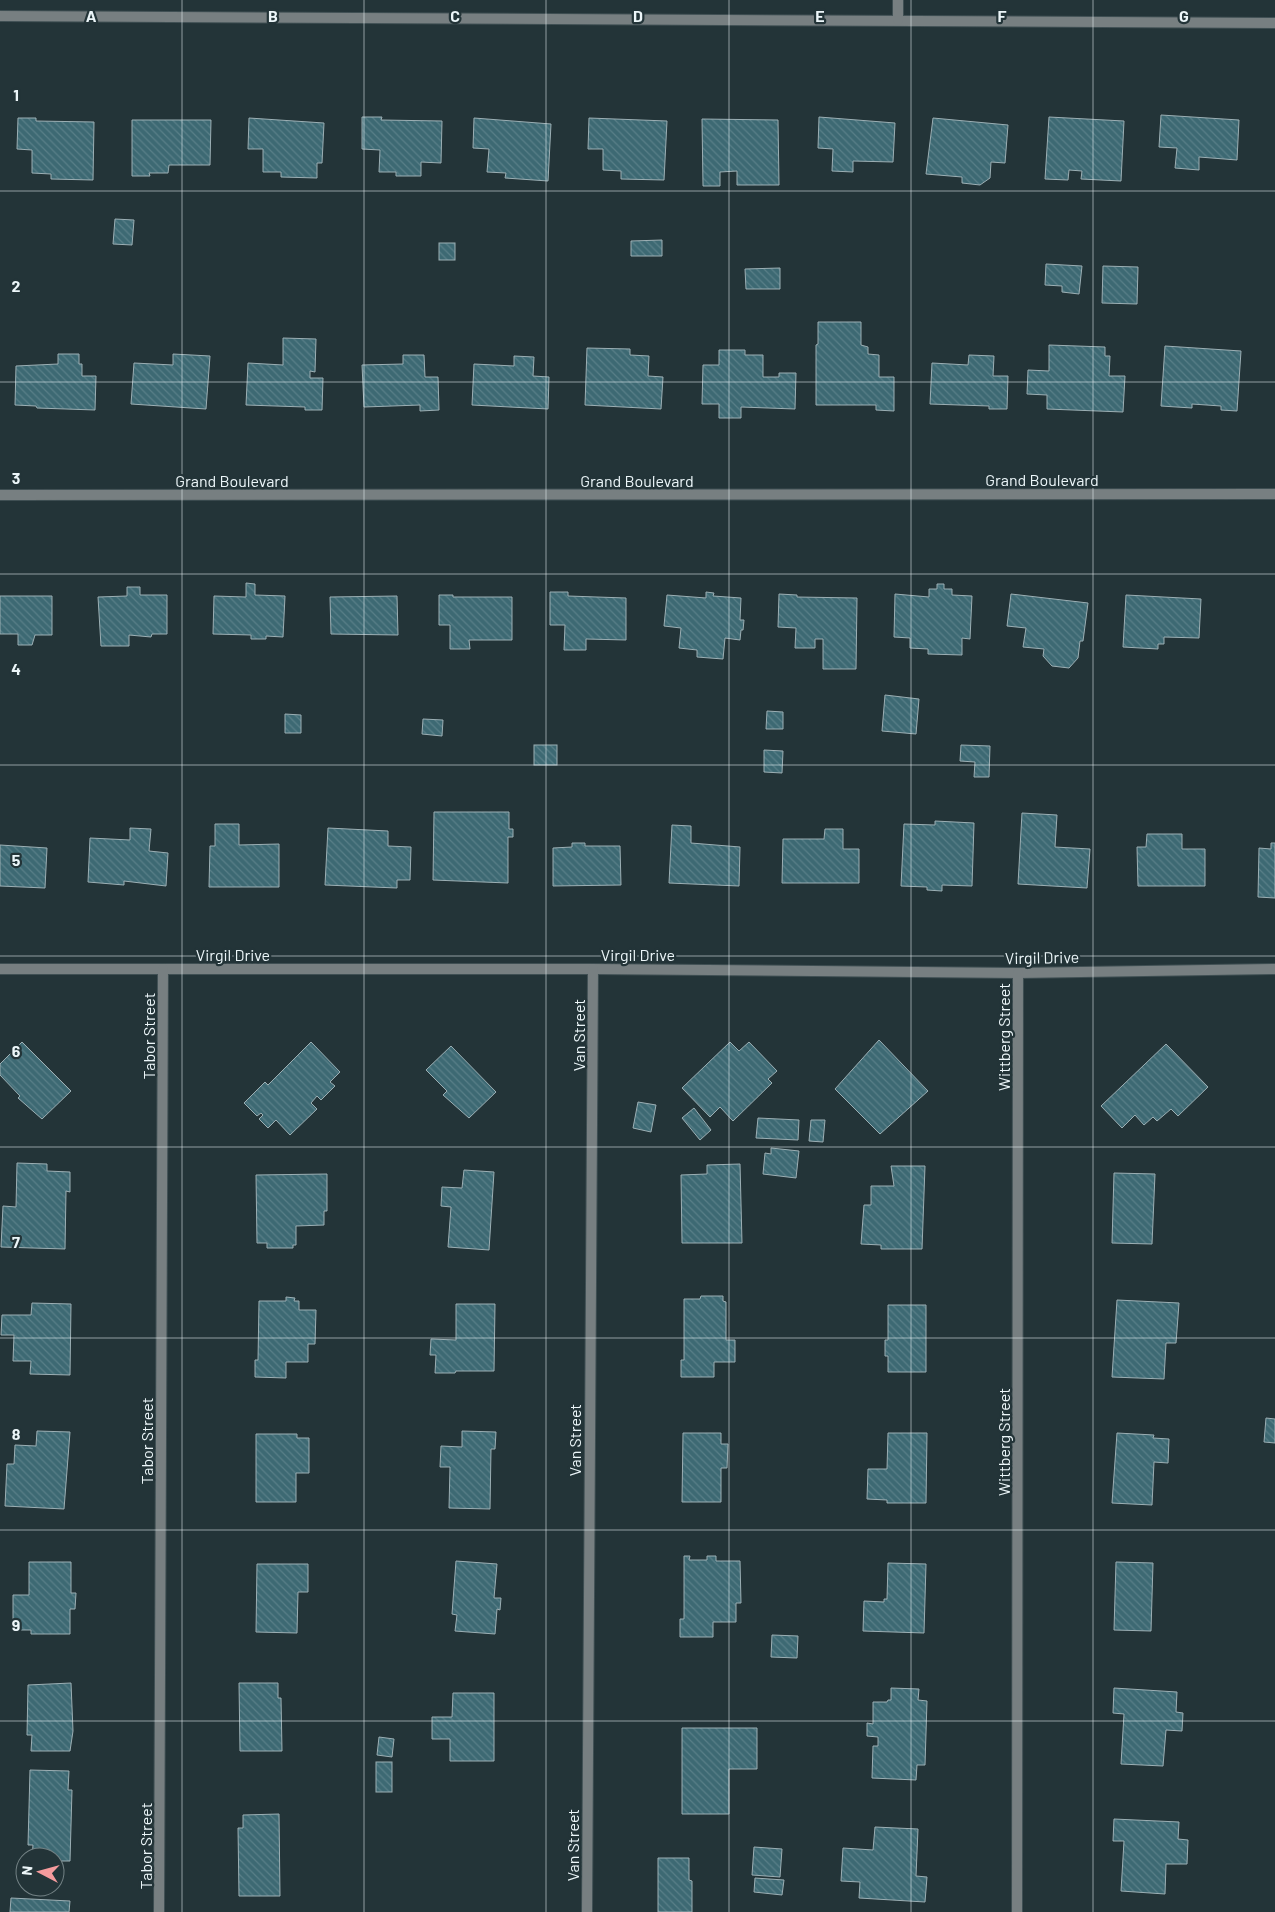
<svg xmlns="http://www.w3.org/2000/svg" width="1275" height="1912" font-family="Barlow,sans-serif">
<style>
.building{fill:url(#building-back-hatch);stroke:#9cafb4}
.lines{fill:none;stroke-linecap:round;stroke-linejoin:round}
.street-casing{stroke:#3f4f53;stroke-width:12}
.street{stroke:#777f81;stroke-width:10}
.grid{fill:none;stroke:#ecf6f9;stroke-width:1;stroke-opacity:0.55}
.labels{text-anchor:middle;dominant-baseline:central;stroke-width:4.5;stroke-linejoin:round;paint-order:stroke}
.street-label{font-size:16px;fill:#ecf6f9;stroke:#233438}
.grid-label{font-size:16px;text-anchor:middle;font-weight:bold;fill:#ecf6f9;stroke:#233438;stroke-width:4.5;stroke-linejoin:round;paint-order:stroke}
</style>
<defs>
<pattern id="building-back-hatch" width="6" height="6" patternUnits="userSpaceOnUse" patternTransform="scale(1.25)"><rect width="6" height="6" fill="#3d6973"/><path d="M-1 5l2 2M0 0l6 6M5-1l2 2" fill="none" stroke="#597f88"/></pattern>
</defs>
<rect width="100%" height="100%" fill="#233438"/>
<g class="building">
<polygon points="1161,115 1239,120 1237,160 1199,157 1199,170 1175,168 1177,148 1159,147"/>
<polygon points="362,117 382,117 381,120 442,121 441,163 421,162 421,176 396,176 396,172 379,172 380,150 362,149"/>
<polygon points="819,117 895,123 893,162 853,161 853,172 832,171 833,149 818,148"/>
<polygon points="1049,117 1124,121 1121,181 1081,179 1082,171 1069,170 1068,180 1045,179"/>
<polygon points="18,118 36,118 36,121 94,122 93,180 51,179 51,174 32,173 32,150 17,149"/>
<polygon points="249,118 324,123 322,163 317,163 317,178 281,177 281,172 263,172 263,149 248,149"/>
<polygon points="474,118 551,124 548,181 505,178 506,173 487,172 489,149 473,148"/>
<polygon points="589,118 667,121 664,180 621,179 621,171 603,170 603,149 588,149"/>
<polygon points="933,118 1008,125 1005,163 991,162 990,178 980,185 962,183 962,177 926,174"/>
<polygon points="702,119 778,120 779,185 737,185 737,171 720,172 720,186 703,186"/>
<polygon points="132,120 211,120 210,165 169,165 168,173 149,173 150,176 132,176"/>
<polygon points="115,219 134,220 132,245 113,244"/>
<polygon points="662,240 662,256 631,256 631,241"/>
<rect x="439" y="243" width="16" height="17"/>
<polygon points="1046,264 1082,266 1079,294 1062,292 1062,286 1045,285"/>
<polygon points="1103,266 1138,267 1137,304 1102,303"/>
<polygon points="780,268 780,289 746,289 745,269"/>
<polygon points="818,322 861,322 861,345 868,347 868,354 879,355 879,377 894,377 894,411 876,410 876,405 816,405 816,345 818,344"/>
<polygon points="283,338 316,339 315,372 310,371 310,378 323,378 322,410 305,410 305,407 246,405 248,363 283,365"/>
<polygon points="1049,345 1105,347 1105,356 1110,356 1109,376 1125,376 1123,412 1047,409 1047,395 1027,394 1028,370 1049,371"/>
<polygon points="1165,346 1241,351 1237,411 1221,410 1221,406 1192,404 1192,408 1161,406"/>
<polygon points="587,348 630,349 630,355 649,356 648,376 663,377 661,409 585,405"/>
<polygon points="719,350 745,350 745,355 763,355 763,377 779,377 779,373 796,373 795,409 741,407 741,418 719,418 719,404 702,404 703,365 719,365"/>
<polygon points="58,354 79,354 79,364 82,364 82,376 96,376 95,410 37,408 36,406 15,405 16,366 58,364"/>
<polygon points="173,354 210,356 206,409 131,404 134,363 173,365"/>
<polygon points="403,355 424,355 425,377 438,377 439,410 420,411 420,405 364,407 362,365 403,364"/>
<polygon points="969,355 994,356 993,376 1008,376 1007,409 989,409 989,406 930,404 932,363 968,365"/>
<polygon points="514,356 534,357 533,376 549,377 548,409 472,405 474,364 514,366"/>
<polygon points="246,583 255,584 255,595 285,596 283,637 266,636 266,639 251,639 251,635 213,634 214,596 246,597"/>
<polygon points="937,584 944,584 944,589 952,589 952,595 972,596 970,639 962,638 962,655 928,654 928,649 910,648 910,638 894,637 895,594 929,597 929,589 937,589"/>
<polygon points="127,587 140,587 140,595 167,595 167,634 152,634 151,637 129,635 129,646 101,646 98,597 127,596"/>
<polygon points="550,592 568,592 568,596 626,598 626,640 586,639 586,650 564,650 565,625 550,625"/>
<polygon points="706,592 714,593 713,596 741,598 740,620 744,620 743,630 741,630 740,640 725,638 723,659 697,657 697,650 679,648 681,628 664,626 667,595 706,598"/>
<polygon points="779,594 797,595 797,597 857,598 856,669 823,669 823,639 815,639 815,648 795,648 796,628 778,627"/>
<polygon points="1011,594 1088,603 1083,641 1080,641 1078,658 1069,668 1052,666 1043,656 1044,649 1023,647 1026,628 1007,626"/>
<polygon points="439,595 453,595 453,597 512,597 512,640 469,640 470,649 450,649 450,625 439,625"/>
<polygon points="1126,595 1201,599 1199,638 1164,637 1164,644 1158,644 1158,649 1123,647"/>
<polygon points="0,596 52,596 52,635 35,635 32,645 18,645 18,634 0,634"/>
<polygon points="397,596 398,635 331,634 330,597"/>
<polygon points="885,695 919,699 916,734 882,731"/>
<polygon points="767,711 783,712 783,729 766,729"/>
<polygon points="285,714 301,715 301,733 285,733"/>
<polygon points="423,719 443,720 442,736 422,734"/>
<rect x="534" y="745" width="23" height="20"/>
<polygon points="961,745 990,746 989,777 974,777 975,762 960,761"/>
<polygon points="764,750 783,751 782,773 764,772"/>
<polygon points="434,812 509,812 509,829 513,829 513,837 508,837 508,883 433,880"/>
<polygon points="1022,813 1057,815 1055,847 1090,849 1087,888 1018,884"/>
<polygon points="935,821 974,823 972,886 942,885 942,891 927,890 927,887 901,886 904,824 935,825"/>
<polygon points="215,824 239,824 239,845 279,844 279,887 209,887 210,846 215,846"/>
<polygon points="672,825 691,826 691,843 740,847 739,886 669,883"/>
<polygon points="130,828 151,829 149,851 168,853 166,886 124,881 124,885 88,882 90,838 130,840"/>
<polygon points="328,828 388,831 388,846 411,847 410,880 397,880 397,888 325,885"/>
<polygon points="825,829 843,829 843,849 859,849 859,883 782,883 783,839 824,839"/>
<polygon points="1147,834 1182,834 1182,849 1205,849 1205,886 1138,886 1137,847 1146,847"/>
<polygon points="572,843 585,843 585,846 620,846 621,885 553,886 553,848 572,847"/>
<polygon points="1271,843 1275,843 1275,898 1258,897 1259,848 1271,849"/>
<polygon points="0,845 47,848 45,888 0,886"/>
<polygon points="879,1040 928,1091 880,1134 835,1089"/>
<polygon points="22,1042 71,1091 42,1119 18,1098 20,1096 0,1075 0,1064"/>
<polygon points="311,1042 340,1072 330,1082 335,1086 321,1100 317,1096 311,1103 317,1109 290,1135 276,1120 268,1128 259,1119 263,1115 261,1113 257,1116 244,1103 265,1082 268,1085"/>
<polygon points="730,1042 739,1051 749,1042 777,1071 768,1079 772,1083 733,1121 720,1107 710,1117 682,1088"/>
<polygon points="1166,1044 1208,1087 1178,1116 1171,1109 1157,1121 1153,1117 1144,1125 1135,1115 1122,1128 1101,1106"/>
<polygon points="451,1046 496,1092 469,1118 443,1095 447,1091 426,1070"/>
<polygon points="638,1102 656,1105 651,1132 633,1128"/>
<polygon points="694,1108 711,1130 700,1140 682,1118"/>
<polygon points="758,1118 799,1120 798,1140 756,1138"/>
<polygon points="811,1120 825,1120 823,1142 809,1141"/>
<polygon points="771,1148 799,1151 796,1178 763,1174 765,1153 771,1154"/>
<polygon points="17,1163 47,1164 47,1171 70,1172 70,1192 66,1191 65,1249 1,1247 3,1206 16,1207"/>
<polygon points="740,1164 742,1243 682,1243 681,1175 707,1174 707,1165"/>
<polygon points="891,1166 925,1166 922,1249 881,1249 881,1245 861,1244 864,1205 871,1205 871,1186 894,1186"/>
<polygon points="464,1170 494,1172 489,1250 448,1247 451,1207 441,1206 442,1187 462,1188"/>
<polygon points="1114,1173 1155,1174 1152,1244 1112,1243"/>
<polygon points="327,1174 327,1211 324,1211 324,1225 296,1226 296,1245 293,1245 293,1248 267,1248 267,1243 257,1243 256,1175"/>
<polygon points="701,1296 723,1296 723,1301 726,1302 726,1340 735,1340 735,1362 714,1362 714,1377 681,1377 681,1360 684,1360 684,1299 700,1299"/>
<polygon points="286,1297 295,1298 294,1301 299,1301 299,1310 316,1310 315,1344 308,1344 308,1362 286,1362 286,1378 255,1377 255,1360 258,1360 259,1301 286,1301"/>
<polygon points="1117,1300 1179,1303 1176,1343 1166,1343 1164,1379 1112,1377"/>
<polygon points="32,1303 71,1304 70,1375 30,1374 31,1361 13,1361 14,1335 1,1335 2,1315 31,1315"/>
<polygon points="456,1304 495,1304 494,1371 456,1371 455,1373 435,1373 436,1355 430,1355 431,1339 456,1340"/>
<polygon points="888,1305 926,1305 926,1372 888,1372 888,1356 885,1356 885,1340 888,1340"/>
<polygon points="1266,1418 1275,1419 1275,1443 1264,1442"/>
<polygon points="37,1431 70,1432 64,1509 5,1506 7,1464 14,1464 15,1445 36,1446"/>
<polygon points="462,1431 496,1432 495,1449 491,1449 490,1509 449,1508 450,1467 440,1467 441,1446 462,1447"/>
<polygon points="683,1433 721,1433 721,1444 728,1444 727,1468 721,1468 721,1502 682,1502"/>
<polygon points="888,1433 927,1433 926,1503 887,1503 887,1500 867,1499 868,1469 887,1469"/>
<polygon points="1117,1433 1154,1435 1153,1438 1169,1439 1168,1463 1154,1462 1152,1505 1112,1503"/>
<polygon points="256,1434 297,1434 297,1438 309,1438 309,1473 296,1473 296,1502 256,1502"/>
<polygon points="684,1556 690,1556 689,1560 707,1560 707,1556 716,1556 716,1561 740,1561 741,1603 736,1603 736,1622 713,1622 713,1637 680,1637 680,1619 684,1619"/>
<polygon points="456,1561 497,1564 494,1598 501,1598 500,1610 497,1609 495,1634 455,1631 457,1615 452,1614"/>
<polygon points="29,1562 71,1562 71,1593 76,1593 75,1609 70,1609 70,1634 31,1634 31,1630 13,1630 13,1595 29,1595"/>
<polygon points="1116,1562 1153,1563 1151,1631 1114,1630"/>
<polygon points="888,1563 926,1564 924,1633 863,1631 864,1601 884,1602 884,1599 887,1599"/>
<polygon points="257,1564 308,1564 308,1592 298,1592 297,1633 256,1632"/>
<polygon points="772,1635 798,1636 797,1658 771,1657"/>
<polygon points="71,1683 73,1731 70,1751 31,1751 32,1735 27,1735 28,1685"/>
<polygon points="239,1683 278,1683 278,1698 281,1698 282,1751 240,1751"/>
<polygon points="891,1688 919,1689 918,1700 927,1701 925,1765 917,1765 916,1780 872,1778 873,1746 878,1746 878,1737 867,1736 867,1723 873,1724 873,1702 887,1702 888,1700 891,1700"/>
<polygon points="1114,1688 1177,1692 1176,1712 1183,1713 1182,1731 1166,1730 1163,1766 1121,1764 1124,1714 1113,1713"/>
<polygon points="453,1693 494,1693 494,1761 450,1761 450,1739 432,1739 432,1717 452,1717"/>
<polygon points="682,1728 757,1728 757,1769 729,1769 729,1814 682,1814"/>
<polygon points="379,1737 394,1739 392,1757 377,1755"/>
<rect x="376" y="1762" width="16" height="30"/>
<polygon points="30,1770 69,1771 68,1790 72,1790 70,1861 55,1861 55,1857 32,1857 33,1845 28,1845"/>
<polygon points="279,1814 280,1896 239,1896 238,1828 243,1828 243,1815"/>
<polygon points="1114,1819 1179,1822 1178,1839 1188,1840 1187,1864 1166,1864 1165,1894 1121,1891 1124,1841 1113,1841"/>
<polygon points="875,1827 918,1829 916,1876 927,1877 925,1902 859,1898 860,1882 841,1881 843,1848 873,1850"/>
<polygon points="754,1847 782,1849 780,1877 752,1875"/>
<polygon points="658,1858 689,1858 689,1880 692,1881 692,1912 658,1912"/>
<polygon points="755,1878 784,1880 782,1895 754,1892"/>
<polygon points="11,1898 70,1901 69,1912 10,1912"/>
</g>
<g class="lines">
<defs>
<g id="street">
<polyline points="0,16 1275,23"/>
<polyline points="898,20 898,0"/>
<polyline points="0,495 1275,494"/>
<polyline points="0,969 593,969 1018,973 1275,969"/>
<polyline points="159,1912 163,969"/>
<polyline points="587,1912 593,969"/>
<polyline points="1017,1912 1018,973"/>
</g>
</defs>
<use href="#street" class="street-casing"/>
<use href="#street" class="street"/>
</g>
<path class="grid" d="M182,0V1912M364,0V1912M546,0V1912M729,0V1912M911,0V1912M1093,0V1912M0,191H1275M0,382H1275M0,574H1275M0,765H1275M0,956H1275M0,1147H1275M0,1338H1275M0,1530H1275M0,1721H1275"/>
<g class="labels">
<g class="street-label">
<text x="1042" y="479">Grand Boulevard</text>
<text x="232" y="480">Grand Boulevard</text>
<text x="637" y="480">Grand Boulevard</text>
<text x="233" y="954">Virgil Drive</text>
<text x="638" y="954">Virgil Drive</text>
<text transform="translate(1042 957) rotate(-1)">Virgil Drive</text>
<text transform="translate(578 1035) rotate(-90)">Van Street</text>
<text transform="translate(148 1036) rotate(-90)">Tabor Street</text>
<text transform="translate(1003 1037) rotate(-90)">Wittberg Street</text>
<text transform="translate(574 1440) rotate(-90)">Van Street</text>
<text transform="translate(146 1441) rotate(-90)">Tabor Street</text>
<text transform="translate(1003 1442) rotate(-90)">Wittberg Street</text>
<text transform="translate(572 1845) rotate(-90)">Van Street</text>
<text transform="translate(145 1846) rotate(-90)">Tabor Street</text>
</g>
</g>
<g class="grid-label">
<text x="91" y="22">A</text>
<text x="273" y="22">B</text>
<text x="455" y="22">C</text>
<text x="638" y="22">D</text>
<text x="820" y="22">E</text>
<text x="1002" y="22">F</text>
<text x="1184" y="22">G</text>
<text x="16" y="101">1</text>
<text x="16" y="292">2</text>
<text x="16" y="484">3</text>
<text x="16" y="675">4</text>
<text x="16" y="866">5</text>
<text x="16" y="1057">6</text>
<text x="16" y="1248">7</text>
<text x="16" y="1440">8</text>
<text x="16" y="1631">9</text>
</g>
<g transform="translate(40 1872) rotate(276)"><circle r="24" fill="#233438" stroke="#738285"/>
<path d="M0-4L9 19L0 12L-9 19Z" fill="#f59b9d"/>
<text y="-8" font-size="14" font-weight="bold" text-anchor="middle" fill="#ecf6f9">N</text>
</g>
</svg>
